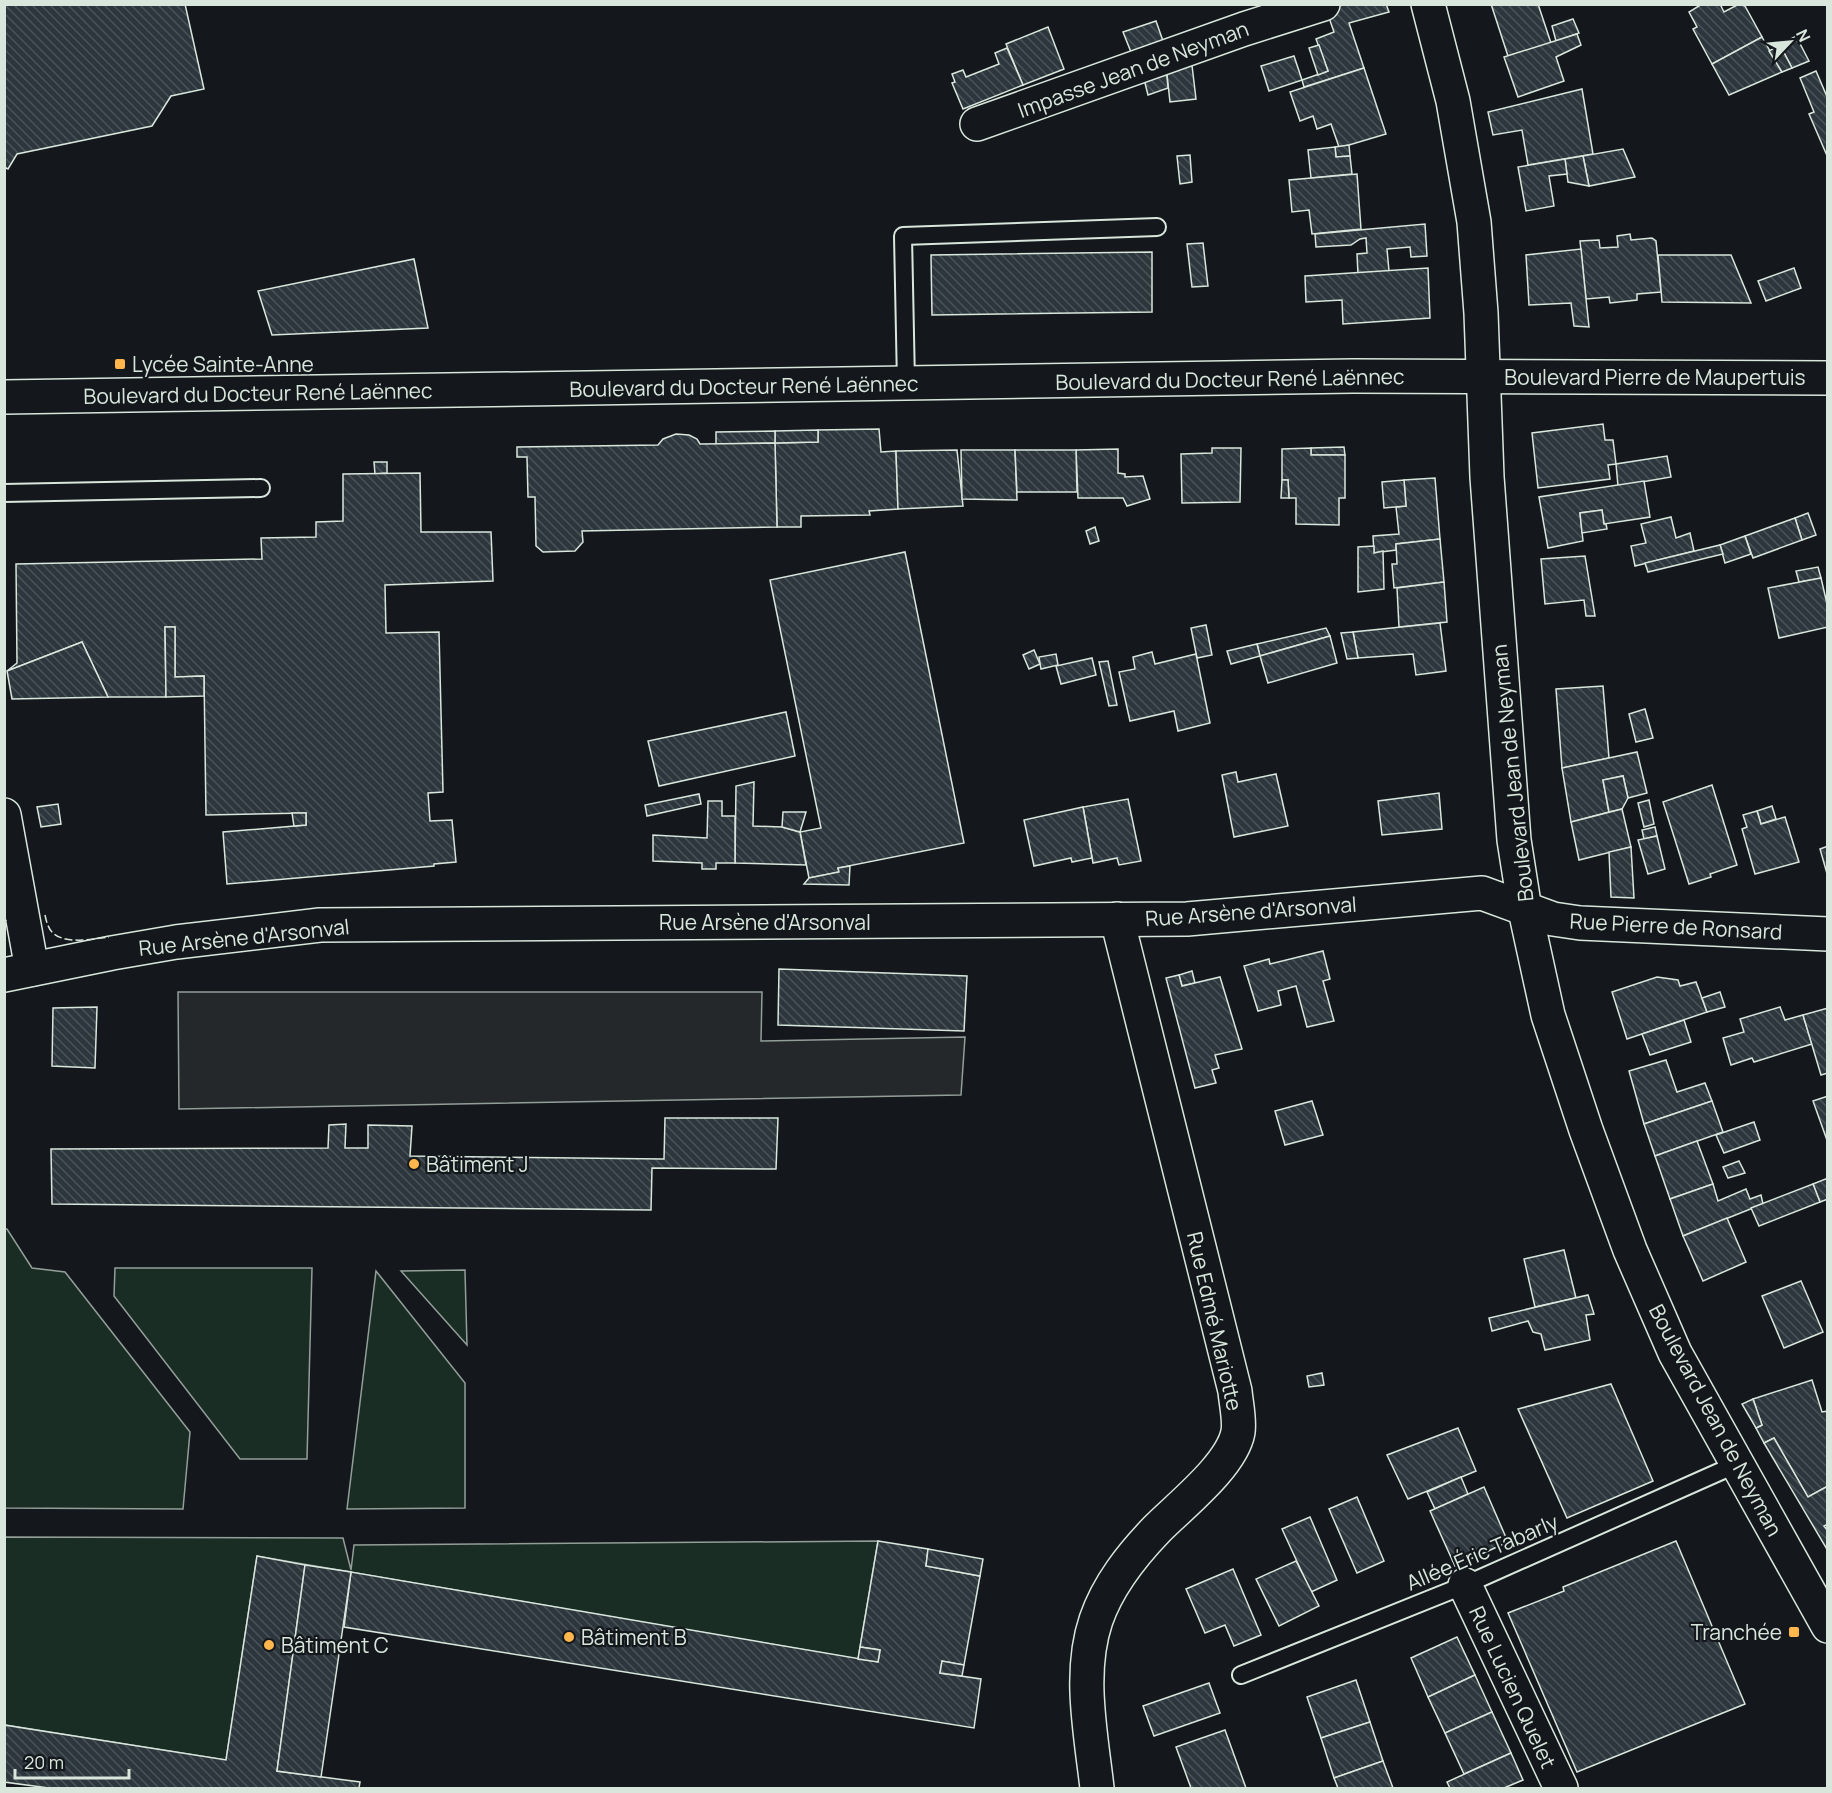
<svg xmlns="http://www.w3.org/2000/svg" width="1832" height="1793" font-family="Manrope,sans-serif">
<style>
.green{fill:#1a2d24;stroke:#939e99;stroke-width:1.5}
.parking{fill:#24282b;stroke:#939e99;stroke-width:1.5}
.building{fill:url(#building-back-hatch);stroke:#d8e6dc;stroke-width:1.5}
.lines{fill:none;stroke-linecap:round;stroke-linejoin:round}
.lane-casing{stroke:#d8e6dc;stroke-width:20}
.street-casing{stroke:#d8e6dc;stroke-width:36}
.secondary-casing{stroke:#d8e6dc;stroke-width:36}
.lane{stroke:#14181c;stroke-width:16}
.street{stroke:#14181c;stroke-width:33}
.secondary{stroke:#14181c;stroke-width:33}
.fence{stroke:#d8e6dc;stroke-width:1.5;stroke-dasharray:8 3;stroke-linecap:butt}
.poi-dot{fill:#ffb74d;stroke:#14181c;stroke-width:2}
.labels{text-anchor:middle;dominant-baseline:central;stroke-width:4.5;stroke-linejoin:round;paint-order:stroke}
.street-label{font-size:21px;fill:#d8e6dc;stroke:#14181c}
.poi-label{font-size:21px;fill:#d8e6dc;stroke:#14181c;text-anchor:start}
</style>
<defs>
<pattern id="building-back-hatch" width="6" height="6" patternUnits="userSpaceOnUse" patternTransform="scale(1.5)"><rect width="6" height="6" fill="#2c363c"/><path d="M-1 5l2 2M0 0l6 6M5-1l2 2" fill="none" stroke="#4a5358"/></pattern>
</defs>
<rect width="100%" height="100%" fill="#14181c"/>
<g class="green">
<polygon points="5,1229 7,1229 32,1268 65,1272 190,1432 183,1509 5,1508"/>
<polygon points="115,1268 312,1268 307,1459 240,1459 114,1296"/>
<polygon points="465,1270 465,1271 467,1345 401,1271"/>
<polygon points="376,1271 465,1383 465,1508 347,1509"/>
<polygon points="4,1537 343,1538 351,1570 354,1545 878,1541 858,1659 257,1556 226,1760 5,1725"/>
</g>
<polygon class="parking" points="178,992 762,992 761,1041 965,1037 961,1095 179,1109"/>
<g class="building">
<polygon points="4,4 185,4 204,89 171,96 152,126 17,154 8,169 4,167"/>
<polygon points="1344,4 1386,4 1389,12 1349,23 1364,68 1304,87 1302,80 1328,71 1316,39 1334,32 1327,12"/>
<polygon points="1491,4 1538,4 1551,43 1508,56"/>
<polygon points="1702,4 1720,4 1724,12 1739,4 1745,6 1762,37 1712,64 1693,29 1697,27 1689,12"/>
<polygon points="1573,19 1579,33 1556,41 1552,26"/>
<polygon points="1156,21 1163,41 1131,52 1123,32"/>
<polygon points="1048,27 1064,69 1023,85 1006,44"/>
<polygon points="1577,34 1581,45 1556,57 1564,81 1518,97 1504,57"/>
<polygon points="1796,36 1809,61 1792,68 1780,45"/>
<polygon points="1762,37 1782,72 1729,95 1712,64"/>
<polygon points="1319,45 1328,71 1318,75 1309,48"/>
<polygon points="1780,45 1792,68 1782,72 1769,51"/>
<polygon points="1007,48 1023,85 963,109 952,83 955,82 952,74 963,70 966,77 999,64 995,53"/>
<polygon points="1294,56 1302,80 1269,91 1261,66"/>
<polygon points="1191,57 1196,99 1170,102 1166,66"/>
<polygon points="1166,66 1168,88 1148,95 1144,79"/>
<polygon points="1364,68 1386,134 1349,145 1339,147 1331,124 1317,129 1313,116 1300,121 1290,92"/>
<polygon points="1816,71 1828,99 1828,158 1809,114 1814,112 1800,78"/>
<polygon points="1582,89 1593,154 1528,165 1522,130 1493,135 1488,112"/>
<polygon points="1349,145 1350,156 1336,157 1335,147"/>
<polygon points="1335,147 1336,157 1350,156 1352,174 1311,178 1308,150"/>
<polygon points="1623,149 1635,177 1589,186 1583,156"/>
<polygon points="1190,155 1192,182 1180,184 1177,156"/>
<polygon points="1583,156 1589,186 1568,182 1565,159"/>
<polygon points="1565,159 1567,174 1549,176 1554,206 1526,211 1518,167"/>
<polygon points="1357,174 1361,229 1312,234 1309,210 1292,212 1289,180"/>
<polygon points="1425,224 1427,256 1411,257 1410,247 1387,249 1389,271 1358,274 1357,254 1367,253 1366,238 1360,239 1351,245 1316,247 1315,234"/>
<polygon points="1630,234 1631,240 1652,238 1656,241 1661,292 1637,294 1637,300 1610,303 1609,297 1586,299 1580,241 1599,240 1600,248 1618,247 1617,236"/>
<polygon points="1203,243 1208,286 1192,287 1187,244"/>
<polygon points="1581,249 1586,299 1589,327 1574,326 1571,303 1529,305 1526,255"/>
<polygon points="1152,252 1152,312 932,315 931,255"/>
<polygon points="1658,255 1731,255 1751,303 1662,302"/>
<polygon points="414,259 428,328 272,335 258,291"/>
<polygon points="1428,268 1430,318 1343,324 1342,300 1306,302 1305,276"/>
<polygon points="1794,268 1801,288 1766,301 1758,281"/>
<polygon points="1603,424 1605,440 1613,440 1616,464 1608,465 1610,479 1538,488 1532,433"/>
<polygon points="879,429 881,452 896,451 898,509 869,511 870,515 801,516 801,527 777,527 775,443 818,442 818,430"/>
<polygon points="818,430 818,442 775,443 775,431"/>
<polygon points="775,431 775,443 716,444 716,432"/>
<polygon points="676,434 689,435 697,439 700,444 775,443 777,527 582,531 583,542 575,551 543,552 536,546 535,497 528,497 527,457 517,457 517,447 658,445 663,439"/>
<polygon points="1344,447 1345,455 1311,455 1311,448"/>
<polygon points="1212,448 1241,448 1240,502 1182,503 1181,454 1212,453"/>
<polygon points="1311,448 1311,455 1345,455 1345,498 1339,498 1339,525 1296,524 1296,498 1289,498 1288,480 1282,480 1282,449"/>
<polygon points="1118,449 1118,473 1125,474 1125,477 1143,476 1150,499 1127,506 1123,498 1078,498 1076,450"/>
<polygon points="957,450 963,506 898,509 896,451"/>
<polygon points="961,450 1015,450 1017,500 962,499"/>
<polygon points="1015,450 1076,450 1077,492 1017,492"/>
<polygon points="1667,456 1671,477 1618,486 1616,464"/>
<polygon points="374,462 387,462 387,473 375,474"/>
<polygon points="420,473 421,532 491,532 493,581 385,585 386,633 439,632 443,792 428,793 430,821 452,820 456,862 434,864 434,866 227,884 223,832 306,825 306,813 206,815 204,676 175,677 175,627 165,627 166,697 108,697 82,642 7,671 17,663 16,564 262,559 261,538 316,537 316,522 343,521 343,474"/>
<polygon points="1435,478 1440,539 1396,544 1396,550 1374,553 1373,536 1399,534 1396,507 1406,506 1404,480"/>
<polygon points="1282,480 1288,480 1289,498 1281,498"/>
<polygon points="1404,480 1406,506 1384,508 1382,482"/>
<polygon points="1644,481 1650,517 1604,524 1602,510 1580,513 1583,541 1548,548 1539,497"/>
<polygon points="1602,510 1604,524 1606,524 1607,529 1582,533 1580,513"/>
<polygon points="1808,513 1816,535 1802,540 1795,518"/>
<polygon points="1671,517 1676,538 1690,533 1694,551 1635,566 1631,546 1646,543 1641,524"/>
<polygon points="1795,518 1802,540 1753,558 1745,536"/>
<polygon points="1095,527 1099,541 1090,544 1086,531"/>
<polygon points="1745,536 1751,554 1725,563 1720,545"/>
<polygon points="1440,539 1444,582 1394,588 1392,564 1397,564 1396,544"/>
<polygon points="1720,545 1723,554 1648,572 1645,563"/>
<polygon points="1374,546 1374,553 1383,551 1384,589 1358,592 1358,547"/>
<polygon points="905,552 964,843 838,868 839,872 809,878 800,832 821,828 770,580"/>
<polygon points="1585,556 1595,616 1586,616 1584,600 1545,604 1541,559"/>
<polygon points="1818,567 1821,578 1799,582 1796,571"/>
<polygon points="1821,578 1828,608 1828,627 1779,638 1768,588"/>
<polygon points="1444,582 1447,622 1399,627 1397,588"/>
<polygon points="1440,623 1446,671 1416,675 1413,654 1358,658 1353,632"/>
<polygon points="1206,625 1212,655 1197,658 1191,628"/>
<polygon points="165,627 175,627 175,677 204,676 204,696 166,697"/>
<polygon points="1326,628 1330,636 1260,656 1257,644"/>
<polygon points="1353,632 1358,658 1347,659 1341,633"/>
<polygon points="1330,636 1337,663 1268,683 1260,656"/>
<polygon points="82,642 108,697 12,699 7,671"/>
<polygon points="1257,644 1260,656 1231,664 1227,651"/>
<polygon points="1034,650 1040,664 1029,669 1023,655"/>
<polygon points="1152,652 1155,664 1196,654 1210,723 1178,731 1174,711 1130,721 1119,672 1135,669 1133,657"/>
<polygon points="1056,654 1058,665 1041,669 1039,657"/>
<polygon points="1092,658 1096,675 1061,684 1056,666"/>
<polygon points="1108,661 1117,705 1109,706 1099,662"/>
<polygon points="1603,686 1609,758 1562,768 1556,689"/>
<polygon points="1645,709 1653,738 1636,742 1629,714"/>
<polygon points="786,712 795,756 659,786 648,741"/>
<polygon points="1637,752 1647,793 1628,798 1623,776 1603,780 1609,812 1571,822 1562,768"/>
<polygon points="1236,772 1238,782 1276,774 1288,826 1234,837 1222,775"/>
<polygon points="1623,776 1628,798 1622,809 1609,812 1603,780"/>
<polygon points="754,782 753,826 782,827 800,832 806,865 735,863 736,786"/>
<polygon points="1712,785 1737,865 1710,874 1711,877 1689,884 1663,802"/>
<polygon points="1439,793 1442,829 1382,835 1378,801"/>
<polygon points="699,794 701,804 647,816 645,805"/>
<polygon points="1128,799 1141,861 1119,865 1117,858 1093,863 1083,807"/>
<polygon points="1649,800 1654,824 1644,827 1638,803"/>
<polygon points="708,801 722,801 722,816 735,816 735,863 716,863 716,869 702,869 702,863 653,861 653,835 707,838"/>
<polygon points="58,804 61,824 41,827 37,807"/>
<polygon points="1772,806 1776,819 1761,824 1757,811"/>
<polygon points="1083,807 1092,858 1072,862 1071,858 1034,866 1024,820"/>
<polygon points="1622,809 1631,847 1579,860 1571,822"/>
<polygon points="1757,811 1761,824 1785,817 1799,862 1755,874 1742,829 1747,827 1743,815"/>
<polygon points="783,812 806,812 800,832 782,827"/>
<polygon points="292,813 306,813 306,825 294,826"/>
<polygon points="1655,827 1657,836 1644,839 1642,830"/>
<polygon points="1657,836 1665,869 1648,874 1638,840"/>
<polygon points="1828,846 1828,877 1820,849"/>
<polygon points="1631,847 1634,898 1611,897 1609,852"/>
<polygon points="850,866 849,885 804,884 809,878 839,872 838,868"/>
<polygon points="1323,951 1330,979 1323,981 1334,1021 1307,1027 1296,986 1278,991 1281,1005 1258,1011 1244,966 1269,959 1270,964"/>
<polygon points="779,969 967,976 964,1031 778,1025"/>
<polygon points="1192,971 1195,983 1182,986 1179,975"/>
<polygon points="1179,975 1182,986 1220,977 1242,1049 1215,1055 1219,1068 1212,1070 1216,1083 1195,1088 1166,978"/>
<polygon points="1657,977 1678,980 1680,986 1696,982 1707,1012 1627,1039 1612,992"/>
<polygon points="1720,992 1725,1007 1707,1012 1702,998"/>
<polygon points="97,1007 95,1068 52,1066 53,1008"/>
<polygon points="1780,1007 1785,1020 1803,1015 1812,1044 1754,1062 1752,1058 1731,1065 1723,1038 1744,1032 1740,1019"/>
<polygon points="1828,1008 1828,1073 1821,1075 1803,1015"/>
<polygon points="1684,1020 1691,1042 1650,1055 1642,1034"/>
<polygon points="1666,1060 1677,1092 1705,1083 1712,1101 1644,1124 1629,1071"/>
<polygon points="1828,1096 1828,1143 1813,1101"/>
<polygon points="1312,1101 1323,1135 1285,1145 1275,1111"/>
<polygon points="1712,1101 1723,1132 1655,1156 1644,1124"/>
<polygon points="665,1118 778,1118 776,1169 652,1168 651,1210 52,1204 51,1149 328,1148 329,1125 346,1124 345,1148 368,1148 368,1125 412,1126 410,1156 664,1159"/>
<polygon points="1754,1122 1760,1140 1724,1153 1716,1135"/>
<polygon points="1697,1141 1713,1184 1670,1199 1655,1156"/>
<polygon points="1739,1161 1745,1173 1728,1178 1723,1167"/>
<polygon points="1828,1178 1828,1199 1820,1202 1813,1184"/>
<polygon points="1713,1184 1718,1201 1746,1189 1750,1199 1761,1195 1763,1204 1683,1236 1670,1199"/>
<polygon points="1813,1184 1820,1202 1759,1226 1751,1208"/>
<polygon points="1727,1218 1746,1262 1703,1281 1683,1236"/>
<polygon points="1564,1250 1576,1298 1535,1307 1524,1259"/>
<polygon points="1801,1281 1823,1332 1784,1348 1762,1296"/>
<polygon points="1588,1295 1594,1314 1586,1315 1590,1340 1545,1350 1541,1334 1533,1332 1528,1321 1492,1331 1489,1318"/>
<polygon points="1322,1373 1324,1385 1309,1387 1307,1376"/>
<polygon points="1812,1380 1822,1412 1828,1411 1828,1486 1808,1497 1774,1438 1764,1443 1756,1428 1762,1425 1753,1399"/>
<polygon points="1611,1384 1653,1481 1567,1518 1518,1409"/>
<polygon points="1753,1399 1762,1425 1756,1428 1742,1404"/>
<polygon points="1458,1428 1476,1471 1408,1499 1387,1455"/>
<polygon points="1774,1438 1808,1497 1828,1486 1828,1524 1824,1526 1828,1531 1828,1551 1764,1443"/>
<polygon points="1461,1477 1468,1494 1435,1509 1427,1492"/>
<polygon points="1484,1487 1508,1542 1455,1566 1430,1511"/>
<polygon points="1357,1497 1384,1561 1357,1573 1329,1509"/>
<polygon points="1310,1517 1337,1580 1311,1592 1282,1529"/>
<polygon points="878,1541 928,1549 926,1566 980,1576 964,1665 942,1661 940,1673 981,1679 974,1728 344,1627 351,1572 878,1662 880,1650 860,1647"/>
<polygon points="1676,1541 1745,1704 1577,1772 1508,1613 1564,1591 1563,1587"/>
<polygon points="928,1549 983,1559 980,1576 926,1566"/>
<polygon points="257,1556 305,1565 277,1771 360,1782 359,1788 49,1788 4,1782 4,1725 226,1760"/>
<polygon points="1296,1561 1319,1606 1279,1626 1256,1579"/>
<polygon points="305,1565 351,1572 321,1777 277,1771"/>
<polygon points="1233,1569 1261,1635 1234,1646 1225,1625 1205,1633 1186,1589"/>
<polygon points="1457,1637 1475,1675 1428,1697 1411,1658"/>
<polygon points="860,1647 880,1650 878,1662 858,1659"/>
<polygon points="942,1661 964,1665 962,1676 940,1673"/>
<polygon points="1475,1675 1492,1712 1445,1733 1428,1697"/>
<polygon points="1356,1680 1370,1722 1321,1738 1307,1697"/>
<polygon points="1209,1683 1220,1713 1154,1736 1143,1706"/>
<polygon points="1492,1712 1511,1753 1464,1774 1445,1733"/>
<polygon points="1370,1722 1383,1761 1334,1778 1321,1738"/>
<polygon points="1225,1730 1246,1788 1191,1788 1176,1747"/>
<polygon points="1511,1753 1523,1780 1504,1788 1450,1788 1447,1782"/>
<polygon points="1383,1761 1393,1788 1338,1788 1334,1778"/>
</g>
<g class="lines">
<defs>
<g id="lane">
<polyline points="906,383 903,236 1157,227"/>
<polyline points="4,493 261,488"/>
<polyline points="1241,1675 1465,1585 1737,1464"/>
</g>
<g id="street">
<polyline points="977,124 1244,29 1323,4"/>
<polyline points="4,815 32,969"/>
<polyline points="4,975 112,953 176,942 320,925 1187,919 1482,893 1553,919 1580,923 1828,934"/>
<polyline points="1465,1585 1561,1788"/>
<path d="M1097,1788C1091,1734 1078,1673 1096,1620C1108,1585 1131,1556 1157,1529C1181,1505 1232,1465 1238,1432C1240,1420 1236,1403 1235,1391L1117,919"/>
</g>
<g id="secondary">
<polyline points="1428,4 1453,101 1474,222 1481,313 1487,477 1514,840 1525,910 1548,1015 1586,1130 1630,1250 1675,1353 1828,1626"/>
<polyline points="4,397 1353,376 1828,378"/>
</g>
</defs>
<use href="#lane" class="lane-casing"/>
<use href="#street" class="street-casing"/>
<use href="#secondary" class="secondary-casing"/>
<use href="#lane" class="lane"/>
<use href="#street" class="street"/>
<use href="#secondary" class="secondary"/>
<g class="fence">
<path d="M45,915C46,920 48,928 52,932C64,945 93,939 109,937"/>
<polyline points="4,932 6,920"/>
</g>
</g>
<g class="poi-dot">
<rect x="114" y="358" width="12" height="12" rx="3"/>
<circle cx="414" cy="1164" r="6"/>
<rect x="1788" y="1626" width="12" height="12" rx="3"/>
<circle cx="569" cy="1637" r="6"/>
<circle cx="269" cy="1645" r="6"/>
</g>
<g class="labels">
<g class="street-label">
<text transform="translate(1133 69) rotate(-20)">Impasse Jean de Neyman</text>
<text x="1655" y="377">Boulevard Pierre de Maupertuis</text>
<text transform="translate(1230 379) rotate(-1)">Boulevard du Docteur René Laënnec</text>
<text transform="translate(744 386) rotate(-1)">Boulevard du Docteur René Laënnec</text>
<text transform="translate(258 393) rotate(-1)">Boulevard du Docteur René Laënnec</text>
<text transform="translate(1512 773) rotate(-96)">Boulevard Jean de Neyman</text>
<text transform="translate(1251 911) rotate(-4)">Rue Arsène d'Arsonval</text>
<text x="765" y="922">Rue Arsène d'Arsonval</text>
<text transform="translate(1676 926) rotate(3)">Rue Pierre de Ronsard</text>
<text transform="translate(244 937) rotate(-6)">Rue Arsène d'Arsonval</text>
<text transform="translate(1215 1321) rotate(77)">Rue Edmé Mariotte</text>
<text transform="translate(1716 1420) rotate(62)">Boulevard Jean de Neyman</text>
<text transform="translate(1482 1552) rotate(-23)">Allée Éric Tabarly</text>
<text transform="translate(1513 1687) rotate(65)">Rue Lucien Quelet</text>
</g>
<g class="poi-label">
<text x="132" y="364">Lycée Sainte-Anne</text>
<text x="426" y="1164">Bâtiment J</text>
<text x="1782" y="1632" text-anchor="end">Tranchée</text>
<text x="581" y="1637">Bâtiment B</text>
<text x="281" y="1645">Bâtiment C</text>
</g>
</g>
<rect width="1832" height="1793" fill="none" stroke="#d8e6dc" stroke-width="12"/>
<g transform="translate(1790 42) rotate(64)" stroke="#14181c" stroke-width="4.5" paint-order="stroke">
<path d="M0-4.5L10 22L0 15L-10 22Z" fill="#d8e6dc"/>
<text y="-9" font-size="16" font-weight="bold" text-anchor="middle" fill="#d8e6dc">N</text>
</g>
<path d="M15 1769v9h114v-9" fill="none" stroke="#d8e6dc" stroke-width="3"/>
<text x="24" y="1769" font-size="18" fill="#d8e6dc" stroke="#14181c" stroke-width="4.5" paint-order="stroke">20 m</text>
</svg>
